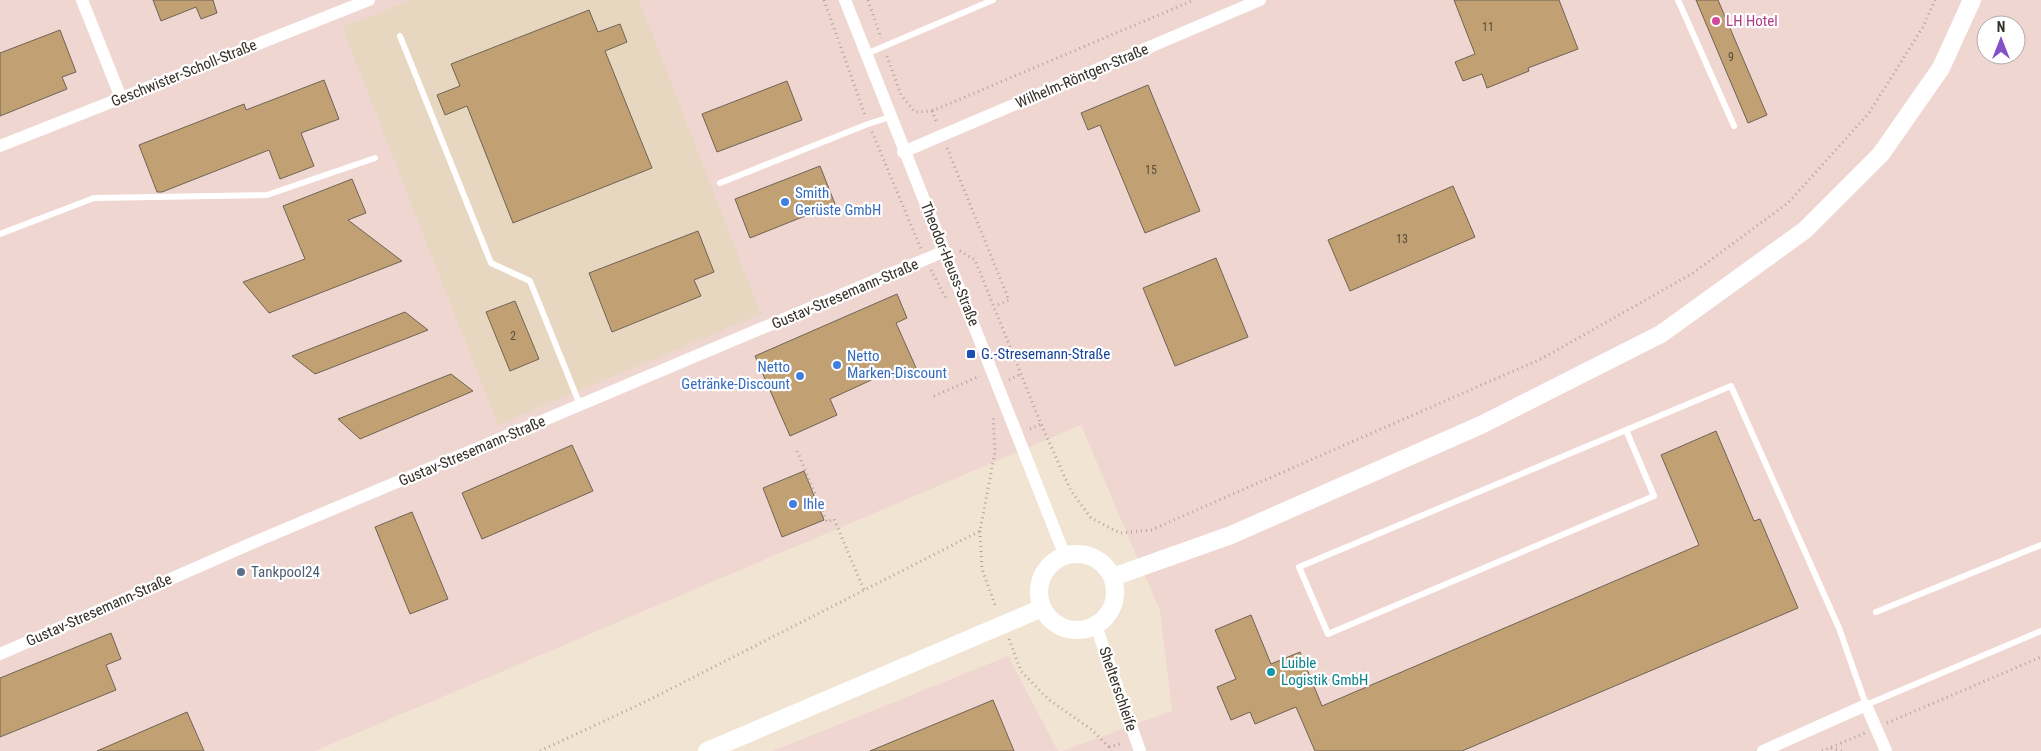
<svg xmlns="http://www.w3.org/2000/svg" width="2041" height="751" font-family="'Roboto Condensed',sans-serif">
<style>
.commercial{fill:#f0d6d1;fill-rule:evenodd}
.built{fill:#e7d7c0}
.building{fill:#c1a173;stroke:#6e6354}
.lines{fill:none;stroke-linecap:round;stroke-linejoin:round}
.path{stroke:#afa597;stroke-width:3;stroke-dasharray:1 4;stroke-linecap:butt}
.service{stroke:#fff;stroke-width:6}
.minor{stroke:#fff;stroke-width:12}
.secondary{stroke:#fff;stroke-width:18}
.hotel-dot{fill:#d1479c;stroke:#fff;stroke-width:2}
.shop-dot{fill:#3f7fe0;stroke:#fff;stroke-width:2}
.transit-dot{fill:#1a4fb4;stroke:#fff;stroke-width:2}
.service-dot{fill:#5c6f8a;stroke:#fff;stroke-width:2}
.culture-dot{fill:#0f9aa8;stroke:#fff;stroke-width:2}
.labels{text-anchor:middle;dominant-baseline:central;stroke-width:4.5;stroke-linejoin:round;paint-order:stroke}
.number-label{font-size:12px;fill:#574c3b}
.hotel-label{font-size:15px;fill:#b23c85;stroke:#fff;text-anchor:start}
.street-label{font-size:15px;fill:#342f28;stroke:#fff}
.shop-label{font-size:15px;fill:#366cbe;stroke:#fff;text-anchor:start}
.transit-label{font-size:15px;fill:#164399;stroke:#fff;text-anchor:start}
.service-label{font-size:15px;fill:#4e5e75;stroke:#fff;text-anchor:start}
.culture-label{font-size:15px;fill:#0d838f;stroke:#fff;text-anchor:start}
</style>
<rect width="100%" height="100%" fill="#f1e4d3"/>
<g class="commercial">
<path d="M0,0H2041V751H1062L1172,711L1160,611L1081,425L315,751H0ZM1986,25H2016V55H1986Z"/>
<polygon points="1008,656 1058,751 773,751"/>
</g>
<polygon class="built" points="412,0 639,0 761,314 498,425 342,27"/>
<g class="building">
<polygon points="153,0 213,0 217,13 201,19 196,7 161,21"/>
<polygon points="1454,0 1559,0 1578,49 1528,68 1529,71 1487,88 1482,74 1463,81 1455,62 1475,54"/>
<polygon points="1696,0 1718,0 1767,115 1748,123"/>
<polygon points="589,10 598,32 620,24 627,42 605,51 652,168 513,223 467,106 445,115 437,95 460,86 451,64"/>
<polygon points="60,30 76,72 62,77 67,89 0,116 0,53"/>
<polygon points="324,80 339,119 301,133 314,166 280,179 269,150 162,192 157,192 139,145 244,104 246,110"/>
<polygon points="787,81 802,120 717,152 702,114"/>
<polygon points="1148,85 1200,211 1145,233 1100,125 1088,130 1081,113"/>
<polygon points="820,166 835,204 750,238 735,199"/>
<polygon points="352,179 366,213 348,220 402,261 269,313 243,282 305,259 283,206"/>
<polygon points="1453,186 1475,237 1350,291 1328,240"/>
<polygon points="698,231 714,272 694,280 701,296 612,332 589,273"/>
<polygon points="1216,258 1248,337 1175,366 1143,288"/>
<polygon points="897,294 907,318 896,323 917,370 895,380 891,371 830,399 837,415 790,436 755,356"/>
<polygon points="515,301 539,359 510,371 486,312"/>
<polygon points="405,312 428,330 315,374 292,356"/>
<polygon points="451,374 473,391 360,439 338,419"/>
<polygon points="1716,431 1754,521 1760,519 1798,608 1462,751 1315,751 1296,707 1255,724 1250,712 1231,720 1217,687 1236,679 1215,630 1251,615 1271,664 1300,652 1322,706 1699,545 1661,455"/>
<polygon points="572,445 593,491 482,539 462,493"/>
<polygon points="804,471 824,520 782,537 763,488"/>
<polygon points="412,512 448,599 410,614 375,527"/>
<polygon points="111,633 121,659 106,665 116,690 0,737 0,678"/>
<polygon points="993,700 1014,751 870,751"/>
<polygon points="187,712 204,751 97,751"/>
</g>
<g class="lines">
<g class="path">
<polyline points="824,0 865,115"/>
<polyline points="868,0 881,38"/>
<polyline points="887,56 901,95 915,112 932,111 937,123"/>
<polyline points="932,111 1194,0"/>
<polyline points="872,132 921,249"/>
<polyline points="947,148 1009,300 995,306"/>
<polyline points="960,251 975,260 1041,424 1071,491 1091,518 1120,533 1151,530 1543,358 1693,273 1788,203 1869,113 1923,27 1935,0"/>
<polyline points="931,270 947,300"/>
<polyline points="1009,380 1021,374"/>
<polyline points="934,396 980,376"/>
<polyline points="1030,429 1041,424"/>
<polyline points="797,451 827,522 834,519 864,590"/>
<polyline points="980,531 982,569 996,608"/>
<polyline points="1009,639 1021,671 1048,699 1092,730 1109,747 1110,751"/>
<polyline points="1887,723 2041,657"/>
<polyline points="1109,747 1123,743"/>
<polyline points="1831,748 1842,751"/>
<polyline points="540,751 649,700 980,531 995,452 993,416"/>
<polyline points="1822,751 1865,733"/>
</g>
<g class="service">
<polyline points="1678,0 1734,126"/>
<polyline points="400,36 491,263 530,281 580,405"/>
<polyline points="866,54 993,0"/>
<polyline points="720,183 868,124 890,117"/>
<polyline points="0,234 94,198 267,195 375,158"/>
<polyline points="1626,430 1654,496 1328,634 1299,567 1731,386 1839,628 1866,705 2041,631"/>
<polyline points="1876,612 2041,545"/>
</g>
<g class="minor">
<polyline points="82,0 121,98"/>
<path d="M845,0C917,186 993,370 1065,556"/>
<polyline points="0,146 369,0"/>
<polyline points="903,152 1260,0"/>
<polyline points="1096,626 1140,751"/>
<polyline points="0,654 250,544 945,251"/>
<polyline points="1763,751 1866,705 1886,751"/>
</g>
<g class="secondary">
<circle cx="1077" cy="592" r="38"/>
<polyline points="1113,577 1231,535 1481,425 1661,334 1805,230 1881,154 1941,68 1972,0"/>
<polyline points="707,751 1042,608"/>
</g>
</g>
<circle class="hotel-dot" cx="1716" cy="21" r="5"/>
<g class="shop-dot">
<circle cx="785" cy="202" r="5"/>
<circle cx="837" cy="365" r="5"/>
<circle cx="800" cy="376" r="5"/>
<circle cx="793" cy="504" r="5"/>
</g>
<rect class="transit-dot" x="966" y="349" width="10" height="10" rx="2.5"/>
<circle class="service-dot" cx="241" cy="572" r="5"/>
<circle class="culture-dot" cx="1271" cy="672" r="5"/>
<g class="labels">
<g class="number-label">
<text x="1488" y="27">11</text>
<text x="1731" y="57">9</text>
<text x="1151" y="170">15</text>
<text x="1402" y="239">13</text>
<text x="513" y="336">2</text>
</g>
<g class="hotel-label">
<text x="1726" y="21">LH Hotel</text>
</g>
<g class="street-label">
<text transform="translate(184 73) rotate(-22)">Geschwister-Scholl-Straße</text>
<text transform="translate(1082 76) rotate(-23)">Wilhelm-Röntgen-Straße</text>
<text transform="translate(950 264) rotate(68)">Theodor-Heuss-Straße</text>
<text transform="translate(845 294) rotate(-23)">Gustav-Stresemann-Straße</text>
<text transform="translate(472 451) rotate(-23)">Gustav-Stresemann-Straße</text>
<text transform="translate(99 610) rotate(-24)">Gustav-Stresemann-Straße</text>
<text transform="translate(1118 689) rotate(71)">Shelterschleife</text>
</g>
<g class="shop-label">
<text x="795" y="193">Smith<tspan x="795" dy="17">Gerüste GmbH</tspan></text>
<text x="847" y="356">Netto<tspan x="847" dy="17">Marken-Discount</tspan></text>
<text x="790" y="367" text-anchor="end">Netto<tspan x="790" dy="17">Getränke-Discount</tspan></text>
<text x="803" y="504">Ihle</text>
</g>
<g class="transit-label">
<text x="981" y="354">G.-Stresemann-Straße</text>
</g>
<g class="service-label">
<text x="251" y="572">Tankpool24</text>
</g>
<g class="culture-label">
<text x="1281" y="663">Luible<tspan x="1281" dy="17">Logistik GmbH</tspan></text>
</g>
</g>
<g transform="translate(2001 40)"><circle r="24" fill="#ffffff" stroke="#aeaca9"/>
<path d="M0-4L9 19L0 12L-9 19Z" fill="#8350c8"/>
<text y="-8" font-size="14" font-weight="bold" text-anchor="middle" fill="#342f28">N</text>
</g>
</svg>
